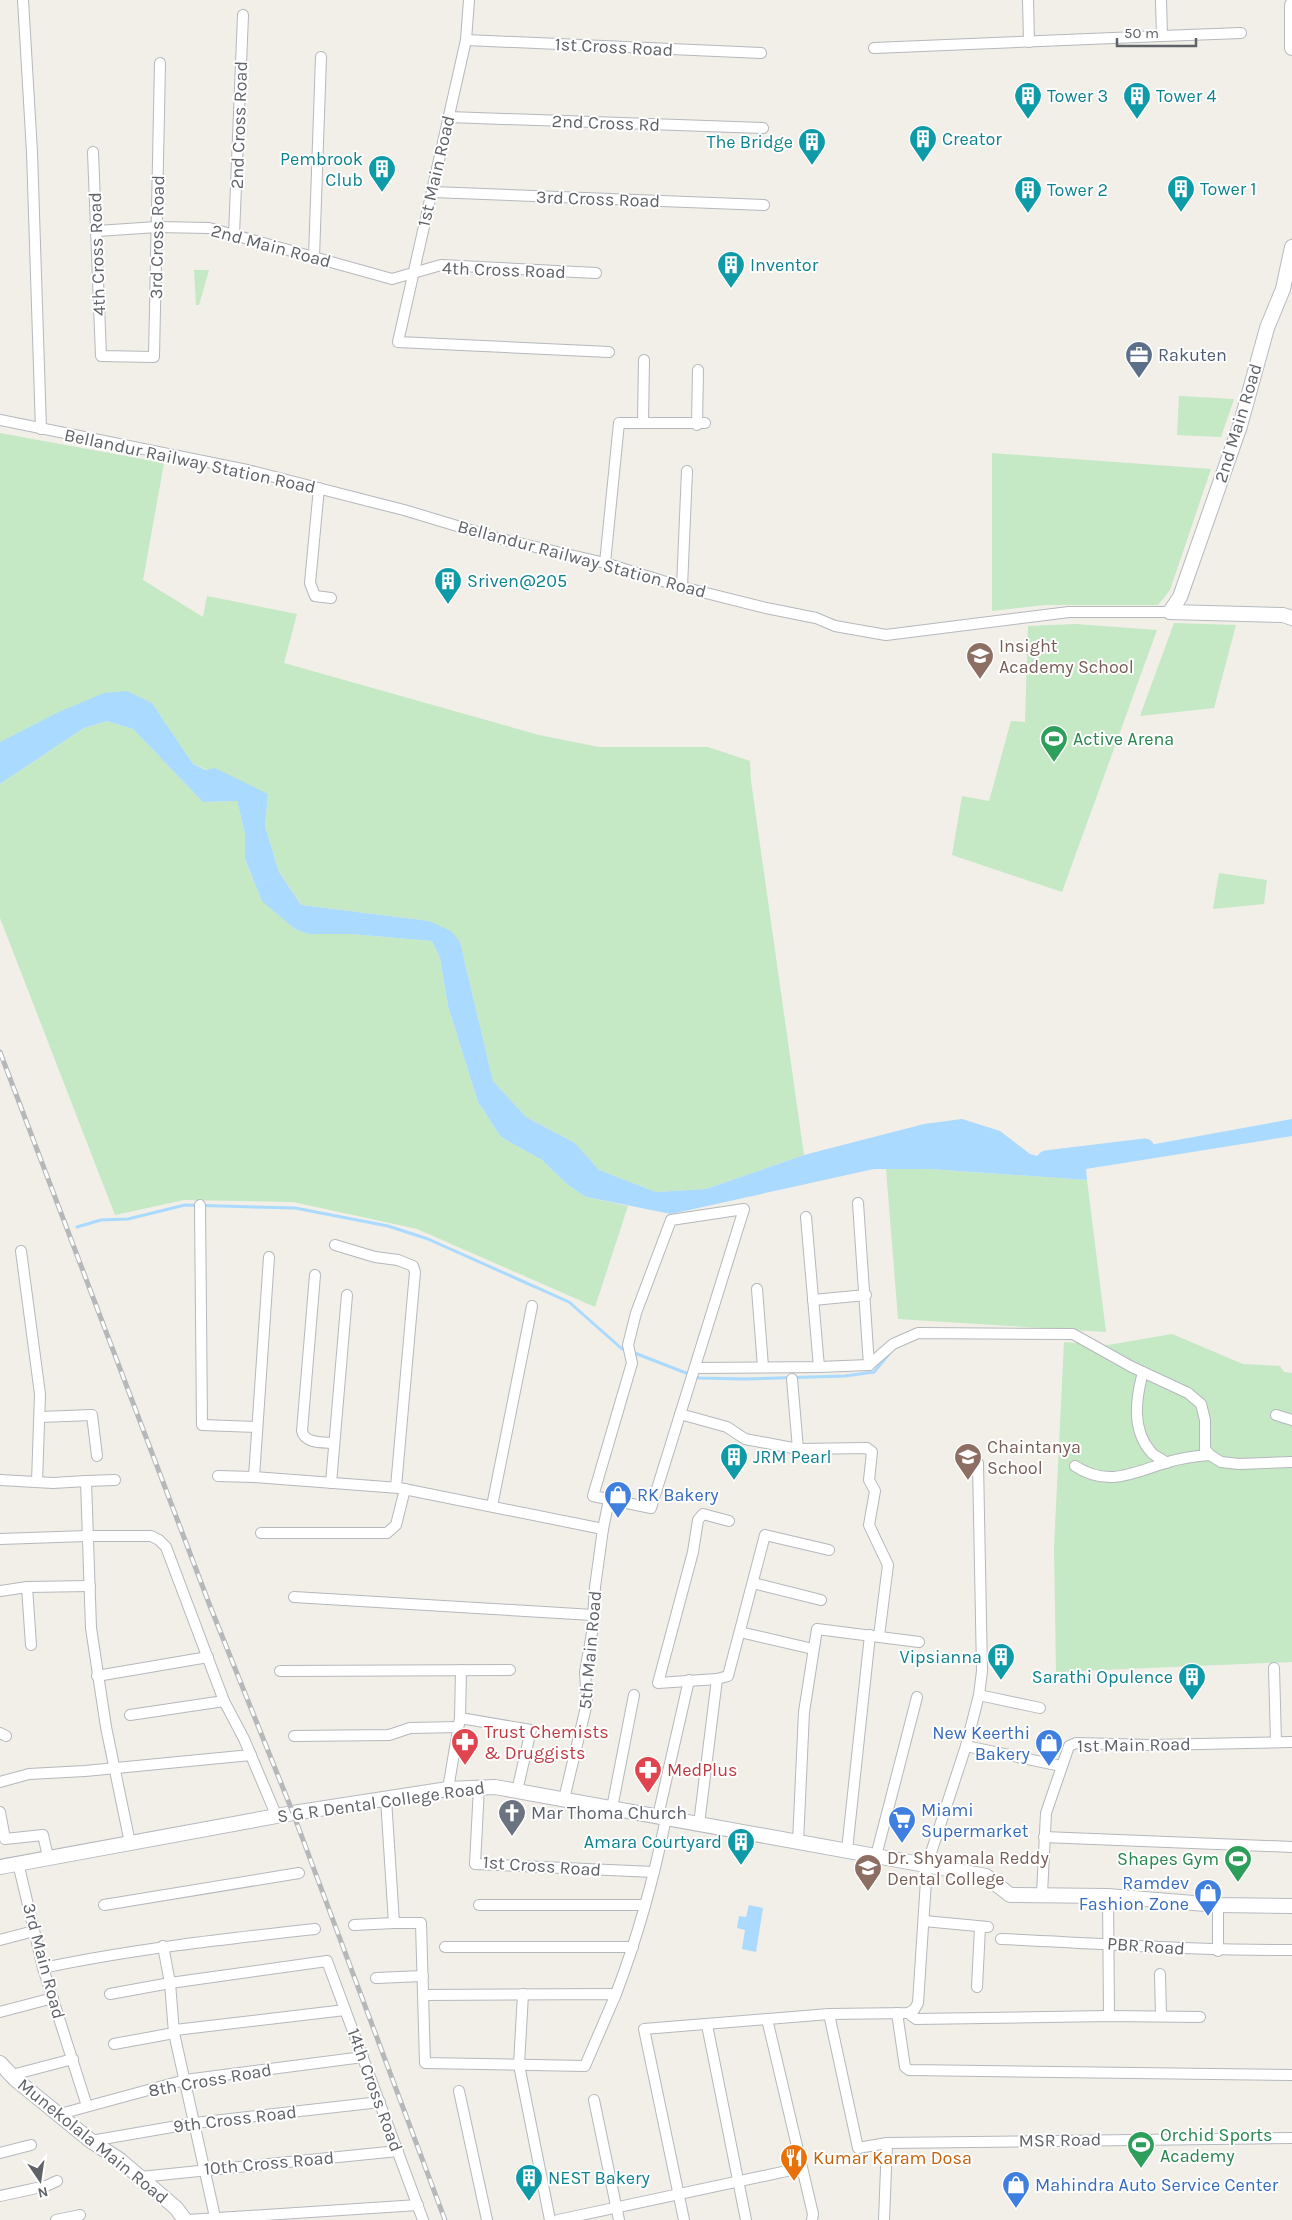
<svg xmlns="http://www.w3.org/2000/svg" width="1292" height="2220" font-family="Karla,sans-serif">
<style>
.green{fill:#c5e8c5}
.water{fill:#aadaff}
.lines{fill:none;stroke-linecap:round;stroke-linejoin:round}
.stream{stroke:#aadaff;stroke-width:3}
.river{stroke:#aadaff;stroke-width:19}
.street-casing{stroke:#b5b8bc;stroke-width:12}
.secondary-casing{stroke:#b6babf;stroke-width:16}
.street{stroke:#fff;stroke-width:10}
.secondary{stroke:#fff;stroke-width:14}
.rail-casing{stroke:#b6b7b8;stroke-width:5}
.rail{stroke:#fff;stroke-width:3;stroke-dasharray:9;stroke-linecap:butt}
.labels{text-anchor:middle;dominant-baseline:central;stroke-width:4;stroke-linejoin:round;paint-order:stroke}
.street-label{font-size:18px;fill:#5f6368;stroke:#fff}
.culture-label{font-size:18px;fill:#0d838f;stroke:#fff;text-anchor:start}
.service-label{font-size:18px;fill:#4e5e75;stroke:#fff;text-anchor:start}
.education-label{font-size:18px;fill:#785e54;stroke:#fff;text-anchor:start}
.leisure-label{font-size:18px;fill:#27864d;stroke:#fff;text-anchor:start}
.shop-label{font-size:18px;fill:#366cbe;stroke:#fff;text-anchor:start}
.health-label{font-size:18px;fill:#be3a42;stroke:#fff;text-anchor:start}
.worship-label{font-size:18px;fill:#5b616d;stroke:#fff;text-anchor:start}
.food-label{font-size:18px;fill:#c56008;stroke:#fff;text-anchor:start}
</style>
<rect width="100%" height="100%" fill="#f1efe8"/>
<g class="green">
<polygon points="194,270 209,270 199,305 196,305"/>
<polygon points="1179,396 1234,399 1221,437 1177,435"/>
<polygon points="0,433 164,463 143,580 203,617 207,596 297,614 284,663 539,735 599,747 708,747 750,761 751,781 804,1155 706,1189 656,1192 599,1170 575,1143 526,1117 493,1081 460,942 429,921 301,905 279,872 265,826 268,794 193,764 152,703 0,742"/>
<polygon points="992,453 1211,469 1170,590 1158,605 1045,605 992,611"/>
<polygon points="1174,623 1236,625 1214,708 1140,716"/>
<polygon points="1076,624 1157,630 1062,892 952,855 962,796 989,801 1011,721 1025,722 1028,626"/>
<polygon points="107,721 133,729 203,802 237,801 245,833 245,860 262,900 295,929 308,934 350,934 432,941 440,958 448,1006 478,1102 501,1137 542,1160 568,1185 586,1197 628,1206 595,1307 417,1229 293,1202 184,1200 115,1215 0,918 0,784 84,728"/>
<polygon points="1219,873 1267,880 1264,904 1213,909"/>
<polygon points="886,1169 929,1169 1087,1180 1106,1332 898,1319"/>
<polygon points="1172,1334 1243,1364 1280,1366 1284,1372 1292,1373 1292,1662 1056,1672 1054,1547 1064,1342 1108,1345"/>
</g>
<g class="water">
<polygon points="127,691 152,703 193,764 206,770 215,768 268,794 265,826 279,872 301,905 429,921 451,931 460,942 493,1081 526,1117 575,1143 599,1170 656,1192 706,1189 804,1155 924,1124 962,1119 1000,1131 1030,1154 1049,1159 1100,1154 1292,1119 1292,1136 1086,1169 1087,1180 930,1169 874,1169 671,1214 586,1197 568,1185 542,1160 501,1137 478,1102 448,1006 440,958 432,941 350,934 308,934 295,929 262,901 245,859 245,833 237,801 203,802 133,729 107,721 84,728 0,784 0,742 61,711 104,693"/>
<polygon points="749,1905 763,1908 756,1952 742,1949 745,1930 737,1928 739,1916 746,1917"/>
</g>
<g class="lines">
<g class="stream">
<polyline points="77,1227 101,1220 128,1219 185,1205 295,1208 388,1226 428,1239 569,1302 621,1348 626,1350"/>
<polyline points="632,1352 699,1378 744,1379 845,1376 874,1372 889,1354"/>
</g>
<polyline class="river" points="1046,1160 1145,1148"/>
<defs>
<g id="street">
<polyline points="23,0 32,152 41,429"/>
<polyline points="469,0 466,40 398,342 609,352"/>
<polyline points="1028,0 1029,42"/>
<polyline points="1161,0 1162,36 1241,33"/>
<polyline points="466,40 761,53"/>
<polyline points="874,48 1162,36"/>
<polyline points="449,117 763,128"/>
<polyline points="93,152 101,356 154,357 160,63"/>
<polyline points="432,192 764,205"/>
<polyline points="97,231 157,227 209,228 392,279 441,265 596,273"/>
<polyline points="234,235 243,15"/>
<polyline points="314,257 321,57"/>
<polyline points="0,420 247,470 404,510 497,538 605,563 682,587 766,608 816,618 835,626 886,635 1069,612 1170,612"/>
<polyline points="643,422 644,360"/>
<polyline points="697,425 698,370"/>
<polyline points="319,488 310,583 315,596 331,598"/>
<polyline points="605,563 619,423 705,423"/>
<polyline points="682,587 687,471"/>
<polyline points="200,1205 202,1425 257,1427"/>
<polygon points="744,1209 651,1508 593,1496 632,1363 628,1345 636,1313 671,1220"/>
<polyline points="335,1245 375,1257 398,1260 413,1266 415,1272 396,1487"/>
<polyline points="21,1251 40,1394 37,1482"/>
<polyline points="269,1257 254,1477 399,1488 603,1529"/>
<path d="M315,1275L302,1431C305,1444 323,1442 334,1443"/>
<polyline points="757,1289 763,1367"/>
<polyline points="813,1300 866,1295"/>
<polyline points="869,1365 893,1344 918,1333 1073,1334 1132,1367 1188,1393 1201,1404 1205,1420 1205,1449 1210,1455 1221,1462 1239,1464 1292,1462"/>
<polyline points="819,1367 869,1365 858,1203"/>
<polyline points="695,1368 819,1367 806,1217"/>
<path d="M1143,1372C1136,1398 1131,1429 1151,1452C1154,1456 1162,1459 1167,1463"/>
<polyline points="792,1379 798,1449 867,1448 872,1452 869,1480 875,1491 869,1525 888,1565 879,1636"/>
<polyline points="680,1414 727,1427 745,1439 798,1449"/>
<polyline points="1276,1415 1292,1420"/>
<polyline points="40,1417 92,1415 97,1456"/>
<path d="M1075,1466C1108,1488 1135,1472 1168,1462C1182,1458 1195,1456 1210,1455"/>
<polyline points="218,1476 254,1477"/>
<polyline points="0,1480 53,1483 86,1481 91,1628 106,1727 130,1843"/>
<polyline points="86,1481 115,1480"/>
<polyline points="331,1483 347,1295"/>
<polyline points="492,1506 532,1306"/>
<polyline points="729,1521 703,1514 698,1520 693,1552 658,1683 717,1679 728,1676 765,1535 829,1550"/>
<polyline points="261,1533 387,1533 396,1525 405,1489"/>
<polyline points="0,1539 87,1536 151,1536 159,1540 166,1547 224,1701 244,1739 277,1817"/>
<polyline points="753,1583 821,1600"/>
<polyline points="27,1587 31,1645"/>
<polyline points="0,1591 27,1587 90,1586"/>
<polyline points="294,1597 593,1615"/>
<polyline points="740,1632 813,1649"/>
<polyline points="1274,1668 1276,1742"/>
<polyline points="280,1671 510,1670"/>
<polyline points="97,1676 208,1657"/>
<polyline points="979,1695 1040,1708"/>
<polyline points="130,1715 224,1701"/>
<polyline points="460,1718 531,1730 517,1791"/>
<polyline points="0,1733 6,1736"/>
<polyline points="294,1736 389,1735 410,1728 458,1727"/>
<polyline points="966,1746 1061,1766"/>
<polyline points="0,1782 29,1774 85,1771 251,1755"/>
<polyline points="479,1787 475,1864 654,1872"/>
<polyline points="448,1789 460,1718 461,1670"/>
<polyline points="386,1799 394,1923 421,1923 425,2063 585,2066 616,1994 423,1995"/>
<polyline points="564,1799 587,1703 585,1672 592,1633 595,1587 603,1529 609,1500"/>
<polyline points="612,1808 634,1695"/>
<polyline points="0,1812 5,1839 43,1835 48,1857"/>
<polyline points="658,1816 689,1680"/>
<polyline points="699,1824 717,1679"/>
<polyline points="1044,1837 1292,1847"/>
<polyline points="798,1842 804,1712 817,1629 919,1642"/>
<polyline points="847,1850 870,1635"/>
<polyline points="876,1856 917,1697"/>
<polyline points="18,1863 43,1968 87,2106"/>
<polyline points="1042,1894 1046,1813 1069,1746 1076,1743 1151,1745 1292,1742"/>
<polyline points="1108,1896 1109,2016"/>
<polyline points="104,1905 299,1873"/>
<polyline points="479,1905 645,1905"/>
<polyline points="1218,1905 1218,1951"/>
<polyline points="924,1921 988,1927"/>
<polyline points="354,1925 394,1923"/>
<path d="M1001,1939C1098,1943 1195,1951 1292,1950"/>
<polyline points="0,1940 34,1931"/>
<polyline points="163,1946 170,1983 174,2033 215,2217"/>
<polyline points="445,1947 633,1947"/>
<path d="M43,1968C133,1949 224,1939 315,1929"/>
<polyline points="1160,1974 1161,2016"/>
<polyline points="376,1978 423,1976"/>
<polyline points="977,1987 980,1927"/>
<polyline points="110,1994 170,1983 327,1961 423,2220"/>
<polyline points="523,1994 519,2065 550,2220"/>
<path d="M616,1994C638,1936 654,1878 666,1818"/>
<polyline points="0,2012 53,1998"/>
<polyline points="897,2013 905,2067 909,2070 1292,2075"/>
<polyline points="908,2013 916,2019 1109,2016 1200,2017"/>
<polyline points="829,2014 858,2148 887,2143 1292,2138"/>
<polyline points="767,2019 813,2214 812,2220"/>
<polyline points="707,2025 746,2220"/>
<polyline points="175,2030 345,2010"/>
<polyline points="114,2044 174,2033"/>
<polyline points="12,2075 73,2059"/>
<polyline points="459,2091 487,2220"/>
<polyline points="594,2100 619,2220"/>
<polyline points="60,2114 185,2080 363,2057"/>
<polyline points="91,2141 195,2123 380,2102"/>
<polyline points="0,2153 31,2145"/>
<polyline points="140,2177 398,2151"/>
<polyline points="0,2196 46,2186 57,2181"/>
<polyline points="56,2220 80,2215"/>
<polyline points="188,2220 418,2205"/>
<polyline points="558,2220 801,2168"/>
<polyline points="684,2220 644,2029 829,2014 908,2013 914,2010 918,2003 927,1865 966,1746 979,1695 982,1671 978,1463"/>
<polyline points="884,2220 887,2143"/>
</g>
<g id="secondary">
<polyline points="1292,5 1292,48"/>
<polyline points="1170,612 1180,597 1240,426 1267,328 1283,289 1292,247"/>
<polyline points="1170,612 1283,615 1292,618"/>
<polyline points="0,1867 293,1813 448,1789 495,1787 986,1876 1010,1895 1108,1896 1218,1905 1292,1906"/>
<polyline points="0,2063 15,2079 91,2141 120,2160 176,2208 185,2220"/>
</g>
</defs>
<use href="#street" class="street-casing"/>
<use href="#secondary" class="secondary-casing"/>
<use href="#street" class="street"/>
<use href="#secondary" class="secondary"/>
<defs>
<polyline id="rail" points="0,1052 210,1606 293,1813 445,2220"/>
</defs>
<use href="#rail" class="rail-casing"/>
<use href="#rail" class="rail"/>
</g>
<defs>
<symbol id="building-pin" viewBox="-11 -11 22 30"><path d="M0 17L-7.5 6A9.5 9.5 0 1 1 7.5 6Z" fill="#0f9aa8" stroke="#fff"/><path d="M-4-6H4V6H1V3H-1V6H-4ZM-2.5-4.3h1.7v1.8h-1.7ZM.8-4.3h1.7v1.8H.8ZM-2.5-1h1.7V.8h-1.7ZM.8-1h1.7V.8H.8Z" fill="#fff"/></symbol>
<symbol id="office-pin" viewBox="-11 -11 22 30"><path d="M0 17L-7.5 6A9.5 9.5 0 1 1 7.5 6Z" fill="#5c6f8a" stroke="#fff"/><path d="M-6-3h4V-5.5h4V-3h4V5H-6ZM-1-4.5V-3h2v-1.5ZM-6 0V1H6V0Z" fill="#fff"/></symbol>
<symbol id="school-pin" viewBox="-11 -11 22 30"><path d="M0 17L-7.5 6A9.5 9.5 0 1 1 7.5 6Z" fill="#8d6e63" stroke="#fff"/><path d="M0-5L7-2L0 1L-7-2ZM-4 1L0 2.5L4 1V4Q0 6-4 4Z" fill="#fff"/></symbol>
<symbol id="stadium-pin" viewBox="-11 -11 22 30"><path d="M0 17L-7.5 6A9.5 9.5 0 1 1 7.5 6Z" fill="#2e9e5b" stroke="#fff"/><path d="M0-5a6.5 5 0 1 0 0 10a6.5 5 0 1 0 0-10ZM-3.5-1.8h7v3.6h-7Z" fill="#fff"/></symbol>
<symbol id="shop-pin" viewBox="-11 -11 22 30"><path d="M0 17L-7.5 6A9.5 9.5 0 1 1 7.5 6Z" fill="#3f7fe0" stroke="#fff"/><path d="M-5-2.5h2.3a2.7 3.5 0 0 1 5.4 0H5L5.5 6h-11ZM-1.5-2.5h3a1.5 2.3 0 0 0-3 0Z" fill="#fff"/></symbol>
<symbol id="pharmacy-pin" viewBox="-11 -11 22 30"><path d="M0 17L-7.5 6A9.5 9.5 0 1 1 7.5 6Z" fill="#e0444e" stroke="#fff"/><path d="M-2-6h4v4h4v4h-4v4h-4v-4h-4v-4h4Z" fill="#fff"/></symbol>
<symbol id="church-pin" viewBox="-11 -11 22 30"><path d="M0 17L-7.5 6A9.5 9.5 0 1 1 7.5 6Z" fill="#6b7280" stroke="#fff"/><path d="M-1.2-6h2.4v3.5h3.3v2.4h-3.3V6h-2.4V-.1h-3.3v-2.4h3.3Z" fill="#fff"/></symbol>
<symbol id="supermarket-pin" viewBox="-11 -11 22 30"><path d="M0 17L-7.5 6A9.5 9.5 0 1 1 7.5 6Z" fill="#3f7fe0" stroke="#fff"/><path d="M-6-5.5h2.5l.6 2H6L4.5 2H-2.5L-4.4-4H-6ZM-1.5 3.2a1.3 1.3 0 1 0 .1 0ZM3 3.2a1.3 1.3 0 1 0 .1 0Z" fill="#fff"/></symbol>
<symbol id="university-pin" viewBox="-11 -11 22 30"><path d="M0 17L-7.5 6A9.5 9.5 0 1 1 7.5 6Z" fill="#8d6e63" stroke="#fff"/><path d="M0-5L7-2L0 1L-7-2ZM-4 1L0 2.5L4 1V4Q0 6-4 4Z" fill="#fff"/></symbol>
<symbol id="restaurant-pin" viewBox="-11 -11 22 30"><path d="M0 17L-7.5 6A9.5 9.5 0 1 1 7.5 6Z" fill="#e8710a" stroke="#fff"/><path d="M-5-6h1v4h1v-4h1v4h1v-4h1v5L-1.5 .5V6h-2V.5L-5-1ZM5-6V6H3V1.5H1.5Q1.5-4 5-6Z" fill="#fff"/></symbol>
</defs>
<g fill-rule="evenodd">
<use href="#building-pin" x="1012" y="80" width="32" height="43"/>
<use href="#building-pin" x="1121" y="80" width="32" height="43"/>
<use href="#building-pin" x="907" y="123" width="32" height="43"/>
<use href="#building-pin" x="796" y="126" width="32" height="43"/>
<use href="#building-pin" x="366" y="153" width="32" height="43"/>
<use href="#building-pin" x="1165" y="173" width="32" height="43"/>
<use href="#building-pin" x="1012" y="174" width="32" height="43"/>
<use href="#building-pin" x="715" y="249" width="32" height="43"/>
<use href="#office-pin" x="1123" y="339" width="32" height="43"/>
<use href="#building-pin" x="432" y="565" width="32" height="43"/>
<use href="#school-pin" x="964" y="640" width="32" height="43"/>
<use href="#stadium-pin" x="1038" y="723" width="32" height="43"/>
<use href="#building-pin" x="718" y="1441" width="32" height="43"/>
<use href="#school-pin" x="952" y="1441" width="32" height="43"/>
<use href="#shop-pin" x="602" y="1479" width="32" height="43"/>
<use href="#building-pin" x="985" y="1641" width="32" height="43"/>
<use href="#building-pin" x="1176" y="1661" width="32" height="43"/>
<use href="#pharmacy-pin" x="449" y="1726" width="32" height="43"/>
<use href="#shop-pin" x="1033" y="1727" width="32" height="43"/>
<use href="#pharmacy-pin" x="632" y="1754" width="32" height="43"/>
<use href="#church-pin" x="496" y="1797" width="32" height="43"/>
<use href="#supermarket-pin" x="886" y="1804" width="32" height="43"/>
<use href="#building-pin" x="725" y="1826" width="32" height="43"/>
<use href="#stadium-pin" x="1222" y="1843" width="32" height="43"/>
<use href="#university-pin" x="852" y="1852" width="32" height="43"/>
<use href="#shop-pin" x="1192" y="1877" width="32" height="43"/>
<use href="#stadium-pin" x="1125" y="2129" width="32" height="43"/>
<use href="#restaurant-pin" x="778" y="2142" width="32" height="43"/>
<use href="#building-pin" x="513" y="2162" width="32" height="43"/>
<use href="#shop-pin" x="1000" y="2169" width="32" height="43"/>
</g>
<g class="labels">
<g class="street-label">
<text transform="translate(614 47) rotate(3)">1st Cross Road</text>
<text transform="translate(606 123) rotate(2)">2nd Cross Rd</text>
<text transform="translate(239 125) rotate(-88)">2nd Cross Road</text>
<text transform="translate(436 171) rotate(-77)">1st Main Road</text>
<text transform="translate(598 199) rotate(2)">3rd Cross Road</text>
<text transform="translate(157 237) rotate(-89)">3rd Cross Road</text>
<text transform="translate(271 246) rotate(15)">2nd Main Road</text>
<text transform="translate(97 254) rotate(-92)">4th Cross Road</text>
<text transform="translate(504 270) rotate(2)">4th Cross Road</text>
<text transform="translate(1238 423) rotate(-73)">2nd Main Road</text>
<text transform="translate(190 461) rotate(12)">Bellandur Railway Station Road</text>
<text transform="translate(582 559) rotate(15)">Bellandur Railway Station Road</text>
<text transform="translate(590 1650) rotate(-85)">5th Main Road</text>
<text transform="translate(1134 1745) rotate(-1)">1st Main Road</text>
<text transform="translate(381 1802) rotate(-8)">S G R Dental College Road</text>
<text transform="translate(542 1866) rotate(4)">1st Cross Road</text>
<text transform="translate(1146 1946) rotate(4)">PBR Road</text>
<text transform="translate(44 1961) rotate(75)">3rd Main Road</text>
<text transform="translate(210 2080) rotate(-10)">8th Cross Road</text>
<text transform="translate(375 2090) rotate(70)">14th Cross Road</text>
<text transform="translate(235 2119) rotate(-7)">9th Cross Road</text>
<text transform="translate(1060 2140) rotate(-1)">MSR Road</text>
<text transform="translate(93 2141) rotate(39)">Munekolala Main Road</text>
<text transform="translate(269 2163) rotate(-5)">10th Cross Road</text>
</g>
<g class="culture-label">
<text x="1047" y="96">Tower 3</text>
<text x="1156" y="96">Tower 4</text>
<text x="942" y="139">Creator</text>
<text x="793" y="142" text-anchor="end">The Bridge</text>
<text x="363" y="159" text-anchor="end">Pembrook<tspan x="363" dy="21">Club</tspan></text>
<text x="1200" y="189">Tower 1</text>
<text x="1047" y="190">Tower 2</text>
<text x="750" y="265">Inventor</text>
<text x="467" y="581">Sriven@205</text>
<text x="753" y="1457">JRM Pearl</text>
<text x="982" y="1657" text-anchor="end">Vipsianna</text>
<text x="1173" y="1677" text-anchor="end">Sarathi Opulence</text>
<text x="722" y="1842" text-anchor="end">Amara Courtyard</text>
<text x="548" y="2178">NEST Bakery</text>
</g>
<g class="service-label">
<text x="1158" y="355">Rakuten</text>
</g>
<g class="education-label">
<text x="999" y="646">Insight<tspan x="999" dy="21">Academy School</tspan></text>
<text x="987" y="1447">Chaintanya<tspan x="987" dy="21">School</tspan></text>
<text x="887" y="1858">Dr. Shyamala Reddy<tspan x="887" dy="21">Dental College</tspan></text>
</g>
<g class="leisure-label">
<text x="1073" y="739">Active Arena</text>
<text x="1219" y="1859" text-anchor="end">Shapes Gym</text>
<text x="1160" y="2135">Orchid Sports<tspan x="1160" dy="21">Academy</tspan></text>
</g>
<g class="shop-label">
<text x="637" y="1495">RK Bakery</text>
<text x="1030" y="1733" text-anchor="end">New Keerthi<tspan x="1030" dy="21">Bakery</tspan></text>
<text x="921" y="1810">Miami<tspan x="921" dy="21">Supermarket</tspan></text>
<text x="1189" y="1883" text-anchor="end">Ramdev<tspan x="1189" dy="21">Fashion Zone</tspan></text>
<text x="1035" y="2185">Mahindra Auto Service Center</text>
</g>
<g class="health-label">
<text x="484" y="1732">Trust Chemists<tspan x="484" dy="21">&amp; Druggists</tspan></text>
<text x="667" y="1770">MedPlus</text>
</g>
<g class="worship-label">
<text x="531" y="1813">Mar Thoma Church</text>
</g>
<g class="food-label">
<text x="813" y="2158">Kumar Karam Dosa</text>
</g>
</g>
<g transform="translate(40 2180) rotate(167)" stroke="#ffffff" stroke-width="4" paint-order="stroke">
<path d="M0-4L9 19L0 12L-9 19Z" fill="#5f6368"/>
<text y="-8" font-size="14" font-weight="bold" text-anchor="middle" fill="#5f6368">N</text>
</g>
<path d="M1117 38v8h79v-8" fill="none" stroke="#5f6368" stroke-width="2.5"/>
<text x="1124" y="38" font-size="15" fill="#5f6368" stroke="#ffffff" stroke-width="4" paint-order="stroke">50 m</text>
</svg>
